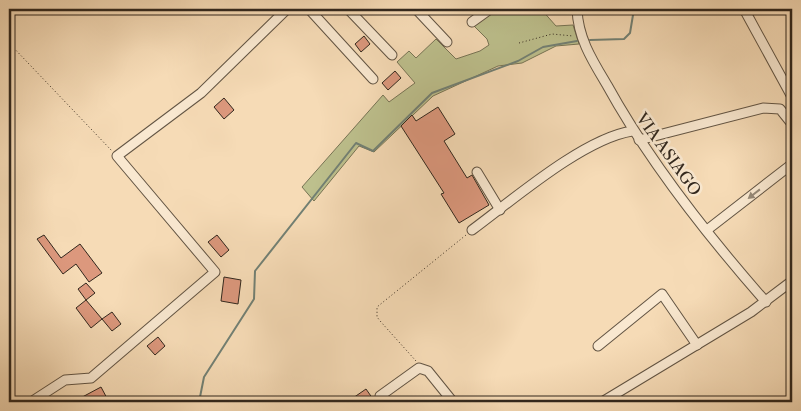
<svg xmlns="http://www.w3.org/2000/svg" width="801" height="411" font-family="'Libre Caslon Text',serif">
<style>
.green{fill:#bdc08d;stroke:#777455}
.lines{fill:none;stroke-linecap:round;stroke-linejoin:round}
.stream{stroke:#728074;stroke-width:2}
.building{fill:#dc987d;stroke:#31271d}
.minor-casing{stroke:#625443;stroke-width:11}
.path{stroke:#31271d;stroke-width:1;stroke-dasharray:1 2.5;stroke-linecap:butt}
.minor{stroke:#f9e8d0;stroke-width:9}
.oneway{fill:#958876}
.labels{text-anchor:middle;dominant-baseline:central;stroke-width:5;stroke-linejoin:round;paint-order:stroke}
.street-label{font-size:16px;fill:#31271d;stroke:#f9e8d0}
</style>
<rect width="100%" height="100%" fill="#f6dbb6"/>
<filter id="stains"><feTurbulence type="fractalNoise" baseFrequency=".004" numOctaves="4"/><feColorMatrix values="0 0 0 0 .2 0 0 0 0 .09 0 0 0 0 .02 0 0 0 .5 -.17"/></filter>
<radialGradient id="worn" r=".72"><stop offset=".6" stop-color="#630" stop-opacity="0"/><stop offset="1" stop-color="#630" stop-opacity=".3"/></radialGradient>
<polygon class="green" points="498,9 541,9 556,26 573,25 579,44 556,46 522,63 498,66 433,96 374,152 359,146 314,201 302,187 383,95 389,102 415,83 397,62 409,51 416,58 436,39 456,59 480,51 489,45 487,39 474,26"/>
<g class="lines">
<g class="stream">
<polyline points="590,40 624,39 630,33 634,9"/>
<polyline points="199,402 204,377 254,299 255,271 356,143 373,151 432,93 518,61 543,47 577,41"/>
</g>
</g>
<g class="building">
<polygon points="364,36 370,44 361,52 355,44"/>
<polygon points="395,71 401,78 388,90 382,83"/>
<polygon points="224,98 234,110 224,119 214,107"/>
<polygon points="438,107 455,134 444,141 467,178 472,175 489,205 459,223 441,194 444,193 401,126 412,115 416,121"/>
<polygon points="44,235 61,258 80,244 102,273 89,282 76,264 63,274 37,239"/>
<polygon points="217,235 229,250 221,257 208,242"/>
<polygon points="224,277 241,280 238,304 221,301"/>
<polygon points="86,283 95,293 86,300 78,289"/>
<polygon points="86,300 102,319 91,328 76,308"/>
<polygon points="112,312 121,324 112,331 102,319"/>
<polygon points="158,337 165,346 155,355 147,346"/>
<polygon points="101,387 109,402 73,402"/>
<polygon points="366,389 373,399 368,402 355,402 353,398"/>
</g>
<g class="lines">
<defs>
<g id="minor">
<polyline points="309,9 373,79"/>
<polyline points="348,9 392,55"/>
<polyline points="416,9 447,42"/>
<path d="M577,9C578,38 592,60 607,85C650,163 707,235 766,302"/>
<polyline points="744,9 791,95"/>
<polyline points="472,22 490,9"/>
<polyline points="639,140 763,108 780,109 792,124"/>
<polyline points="477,172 500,210"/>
<path d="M472,230C514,199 583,139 632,131"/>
<polyline points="707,230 792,164"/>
<polyline points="598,346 662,294 697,345"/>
<polyline points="380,396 419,368 428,371 453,402"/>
<polyline points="31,402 65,380 91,378 215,272 117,156 201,93 287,9"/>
<polyline points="602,402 751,312 792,281"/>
</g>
</defs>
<use href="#minor" class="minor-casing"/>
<g class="path">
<polyline points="9,43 112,151"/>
<polyline points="519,43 552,34 573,36"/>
<polyline points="416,361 381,322 377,317 377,307 466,235"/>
</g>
<use href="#minor" class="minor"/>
</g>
<defs><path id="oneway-solid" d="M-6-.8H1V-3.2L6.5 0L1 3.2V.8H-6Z" transform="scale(1.25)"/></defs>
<use class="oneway" href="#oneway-solid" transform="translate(754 194) rotate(142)"/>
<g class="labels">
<g class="street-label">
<text transform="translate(669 154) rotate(54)">VIA ASIAGO</text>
</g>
</g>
<rect width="801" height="411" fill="none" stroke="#f6dbb6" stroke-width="30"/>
<rect x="10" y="10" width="781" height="391" fill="none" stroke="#31271d" stroke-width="2.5"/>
<rect x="15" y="15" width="771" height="381" fill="none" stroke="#31271d"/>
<rect width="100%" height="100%" filter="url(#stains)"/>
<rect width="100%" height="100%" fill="url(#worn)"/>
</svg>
